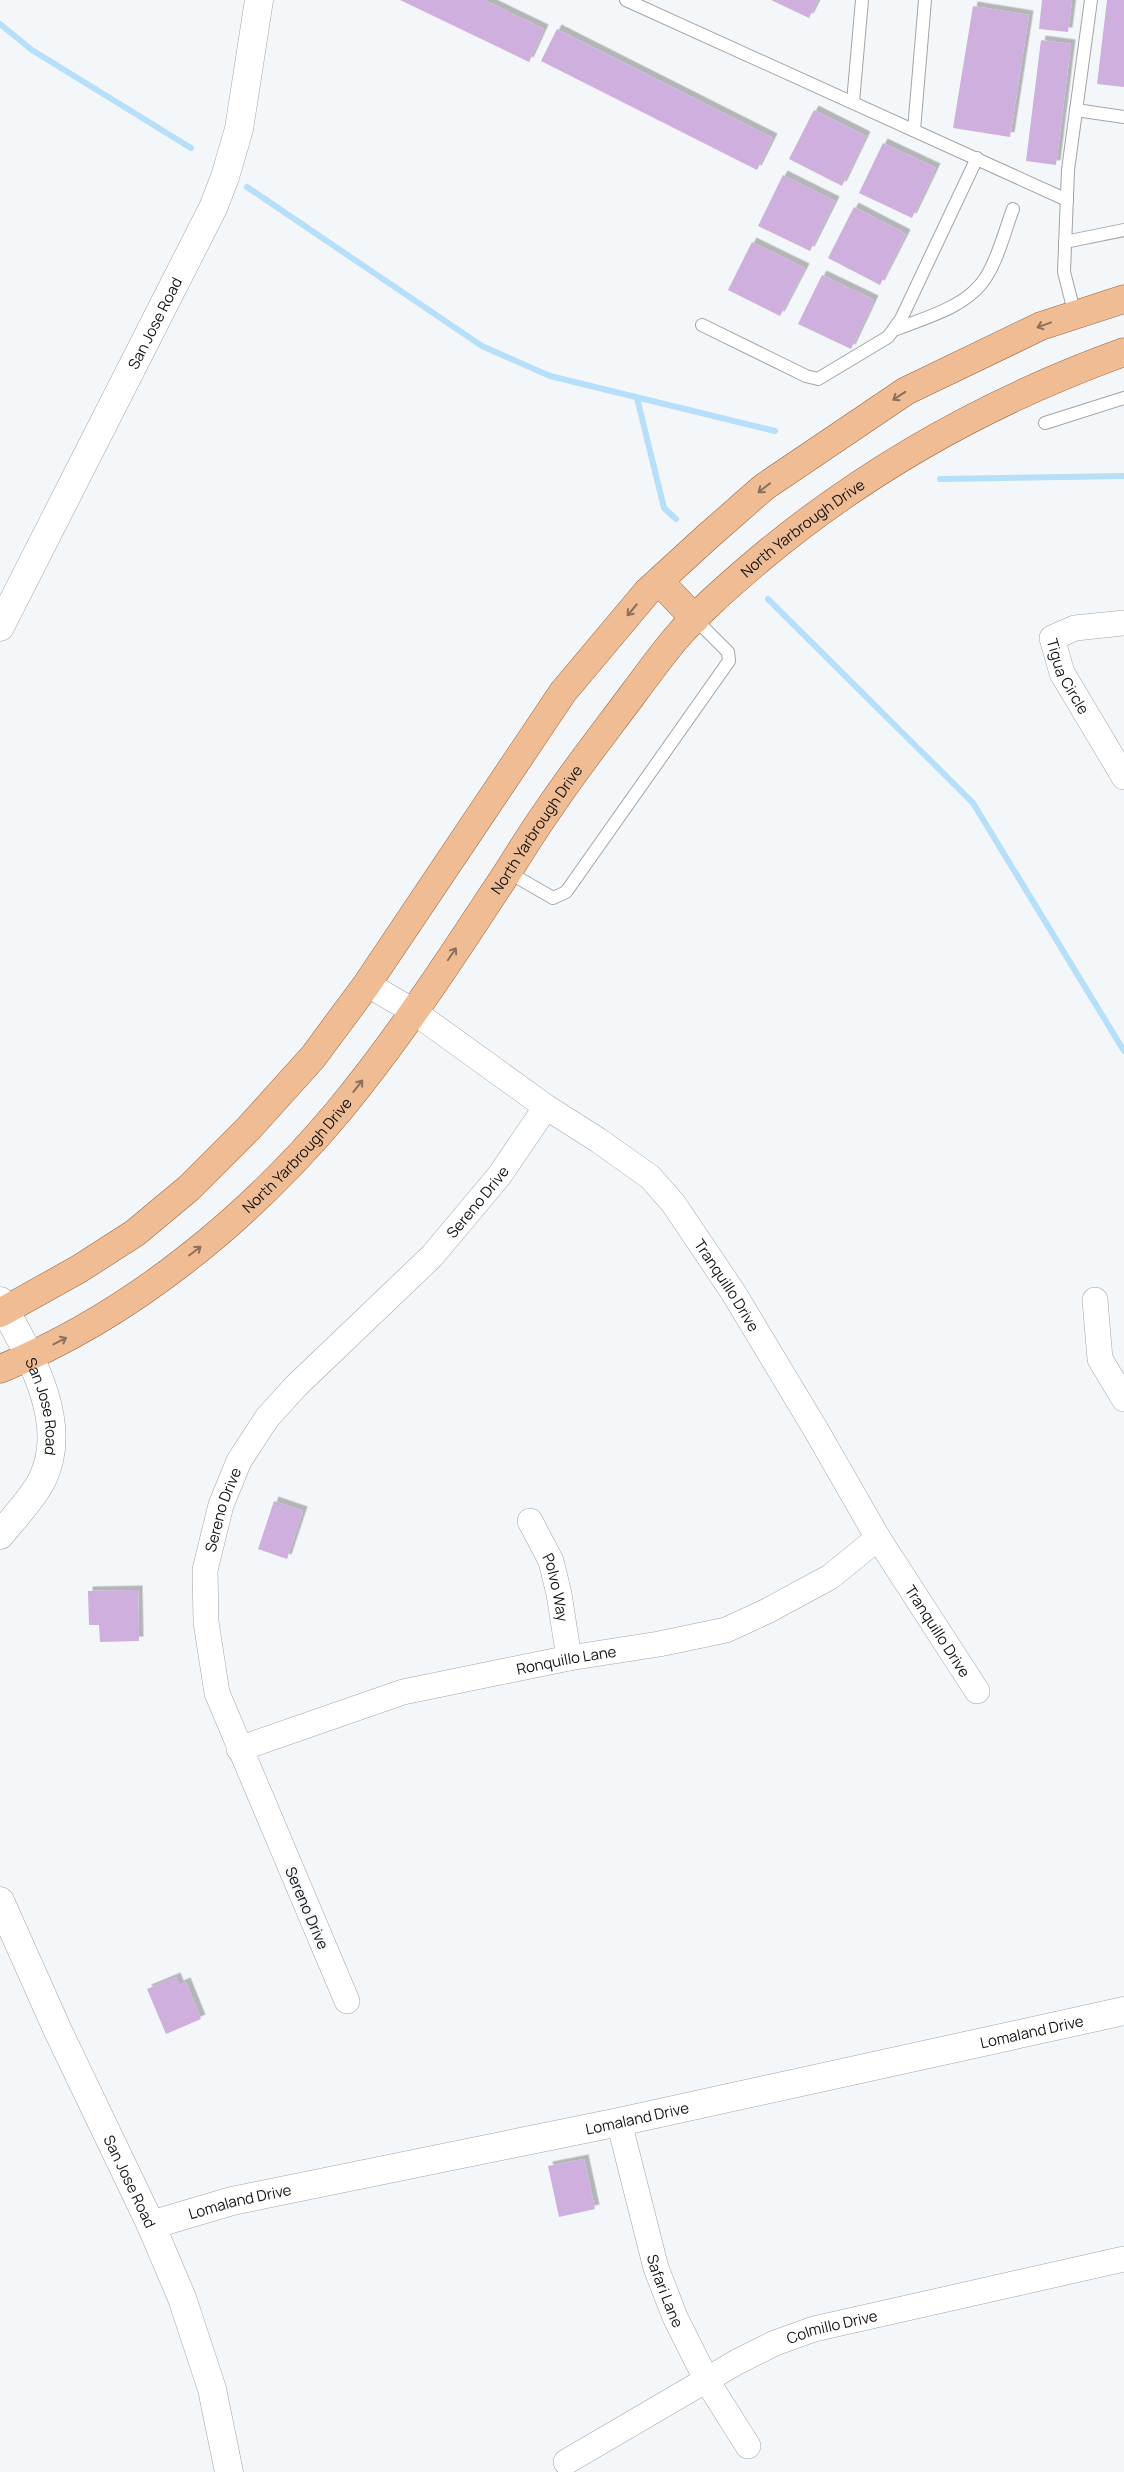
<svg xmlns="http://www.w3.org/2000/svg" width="1124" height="2472" font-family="Manrope,sans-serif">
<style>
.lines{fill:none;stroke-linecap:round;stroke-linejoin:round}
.stream{stroke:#b6dffa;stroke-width:6}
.building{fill:#ceafdd;filter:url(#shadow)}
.service-casing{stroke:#a2a4a6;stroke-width:14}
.minor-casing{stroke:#a2a4a6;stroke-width:26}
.tertiary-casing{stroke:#a2a4a6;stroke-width:29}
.primary-casing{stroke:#9c6439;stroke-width:29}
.service{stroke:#fff;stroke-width:12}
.minor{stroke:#fff;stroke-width:25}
.tertiary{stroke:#fff;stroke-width:28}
.primary{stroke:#efbc94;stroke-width:28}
.oneway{stroke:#8c705b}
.labels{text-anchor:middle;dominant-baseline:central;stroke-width:4.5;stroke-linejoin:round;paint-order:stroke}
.street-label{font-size:15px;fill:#131415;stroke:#f4f7fa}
</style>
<defs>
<filter id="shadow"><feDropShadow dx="4.5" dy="-4.5" stdDeviation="0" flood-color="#0004"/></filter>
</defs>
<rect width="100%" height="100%" fill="#f4f7fa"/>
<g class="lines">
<g class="stream">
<polyline points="0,24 32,50 191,148"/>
<polyline points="247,187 482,346 550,376 775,431"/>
<polyline points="637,398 664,508 676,519"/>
<polyline points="940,479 1124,476"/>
<polyline points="768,599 973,803 1124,1051"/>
</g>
</g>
<g class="building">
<polygon points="400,0 484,0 544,29 529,62"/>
<polygon points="771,0 818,0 809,18"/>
<polygon points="1042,0 1072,0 1068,32 1039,29"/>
<polygon points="1107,0 1124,0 1124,87 1097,84"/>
<polygon points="973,6 1029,15 1010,137 953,128"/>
<polygon points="557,29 773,138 757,170 541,61"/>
<polygon points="1041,40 1071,44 1056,165 1026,161"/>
<polygon points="814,110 866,136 842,186 789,159"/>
<polygon points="883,143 936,168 912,218 859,193"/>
<polygon points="783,175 835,201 810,251 758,226"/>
<polygon points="854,207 906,234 880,285 828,258"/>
<polygon points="752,242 805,268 780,316 728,290"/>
<polygon points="822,275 874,300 851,349 798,324"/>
<polygon points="274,1501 303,1511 287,1559 258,1549"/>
<polygon points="138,1590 139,1641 100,1642 99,1625 89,1625 88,1591"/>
<polygon points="176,1977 179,1985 186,1982 201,2019 166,2034 147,1989"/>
<polygon points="584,2159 595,2209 559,2217 548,2166"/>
</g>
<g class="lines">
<defs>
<g id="service">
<polyline points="626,0 1067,200"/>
<polyline points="853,102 862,0"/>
<polyline points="1076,110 1124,117"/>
<polyline points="914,130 925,0"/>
<polyline points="1065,242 1124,230"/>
<polyline points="1075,315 1064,272 1068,170 1091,0"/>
<polyline points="702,325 806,376 818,379 888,337 901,319 977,158"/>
<path d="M894,330C924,318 968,307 986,277C998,259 1005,230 1013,209"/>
<polyline points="1045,423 1124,398"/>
<polyline points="508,872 553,898 566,892 729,661 728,652 695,619"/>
</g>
<g id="minor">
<path id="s1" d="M1124,623L1075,628L1052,638L1062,673L1124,777"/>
<path id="s2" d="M367,984L413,1011L546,1107L598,1140L650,1177L673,1203L733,1292L816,1430L878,1538L977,1691"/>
<polyline points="1095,1300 1100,1359 1124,1399"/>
<path id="s3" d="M530,1521L551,1561L559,1594L569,1658"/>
<path id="s4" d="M239,1749L403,1692L569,1658L659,1644L726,1630L767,1611L830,1577L878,1538"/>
<path id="s5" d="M347,2001L217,1693L206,1622L205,1570L221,1505L239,1461L267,1418L296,1386L432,1256L499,1176L546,1107"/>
<path id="s6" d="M619,2122L656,2268L675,2317L707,2381L748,2446"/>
<path id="s7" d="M566,2462L737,2362L775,2343L814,2329L1124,2259"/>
</g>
<g id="tertiary">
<path id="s8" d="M0,627L213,208L225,177L239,129L259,0"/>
<path id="s9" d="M0,1301C28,1352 71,1422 42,1480C33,1498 13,1519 0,1535"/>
<path id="s10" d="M0,1901L58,2031L151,2225L182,2298L212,2389L229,2472"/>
<path id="s11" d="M151,2225L232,2201L619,2122L1124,2011"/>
</g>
<g id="primary">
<polyline points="659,581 695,619"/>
<polyline points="0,1313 79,1269 135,1233 189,1188 248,1129 313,1057 367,984 563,692 647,592 707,537 764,487 906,391 1041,326 1124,299"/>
<path id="s12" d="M0,1369C129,1317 248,1219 337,1113C395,1043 446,966 495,891C513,865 528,838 546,813C573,772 604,733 633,694C647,675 661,656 676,638C701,609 732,583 761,558C869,468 991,400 1124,352"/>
</g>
</defs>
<use href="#service" class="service-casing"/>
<use href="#minor" class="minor-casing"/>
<use href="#tertiary" class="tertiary-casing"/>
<use href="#primary" class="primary-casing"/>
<use href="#service" class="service"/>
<use href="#minor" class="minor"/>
<use href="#tertiary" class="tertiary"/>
<use href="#primary" class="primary"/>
</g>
<defs><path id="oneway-shaft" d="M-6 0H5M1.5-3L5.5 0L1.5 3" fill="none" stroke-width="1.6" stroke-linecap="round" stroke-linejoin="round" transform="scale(1.25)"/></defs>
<g class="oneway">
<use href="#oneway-shaft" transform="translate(1044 325) rotate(160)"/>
<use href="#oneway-shaft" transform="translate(899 396) rotate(147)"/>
<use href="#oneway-shaft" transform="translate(764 488) rotate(142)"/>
<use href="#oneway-shaft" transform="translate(632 610) rotate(130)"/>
<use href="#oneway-shaft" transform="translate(452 954) rotate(-56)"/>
<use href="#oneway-shaft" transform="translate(358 1086) rotate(-52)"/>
<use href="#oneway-shaft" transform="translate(195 1251) rotate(-37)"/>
<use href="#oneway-shaft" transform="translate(60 1341) rotate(-27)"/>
</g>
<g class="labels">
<g class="street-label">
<text stroke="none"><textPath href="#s8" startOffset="341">San Jose Road</textPath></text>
<text stroke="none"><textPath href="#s12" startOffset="1179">North Yarbrough Drive</textPath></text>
<text stroke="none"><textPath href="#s1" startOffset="116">Tigua Circle</textPath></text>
<text stroke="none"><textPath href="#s12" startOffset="774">North Yarbrough Drive</textPath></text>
<text stroke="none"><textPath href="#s12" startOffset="369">North Yarbrough Drive</textPath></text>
<text stroke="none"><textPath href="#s5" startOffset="926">Sereno Drive</textPath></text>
<text stroke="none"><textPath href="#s2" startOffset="476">Tranquillo Drive</textPath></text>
<text stroke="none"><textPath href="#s9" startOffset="115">San Jose Road</textPath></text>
<text stroke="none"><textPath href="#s5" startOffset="521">Sereno Drive</textPath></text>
<text stroke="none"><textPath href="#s3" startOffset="72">Polvo Way</textPath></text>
<text stroke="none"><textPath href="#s2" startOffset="881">Tranquillo Drive</textPath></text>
<text stroke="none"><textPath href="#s4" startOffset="340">Ronquillo Lane</textPath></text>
<text transform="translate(307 1908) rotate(67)">Sereno Drive</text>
<text stroke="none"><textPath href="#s11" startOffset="902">Lomaland Drive</textPath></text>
<text stroke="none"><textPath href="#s11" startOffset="498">Lomaland Drive</textPath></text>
<text stroke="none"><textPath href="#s10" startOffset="309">San Jose Road</textPath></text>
<text stroke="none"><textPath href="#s11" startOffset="92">Lomaland Drive</textPath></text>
<text stroke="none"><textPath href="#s6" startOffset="175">Safari Lane</textPath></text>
<text stroke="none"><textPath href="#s7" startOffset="300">Colmillo Drive</textPath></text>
</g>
</g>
</svg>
